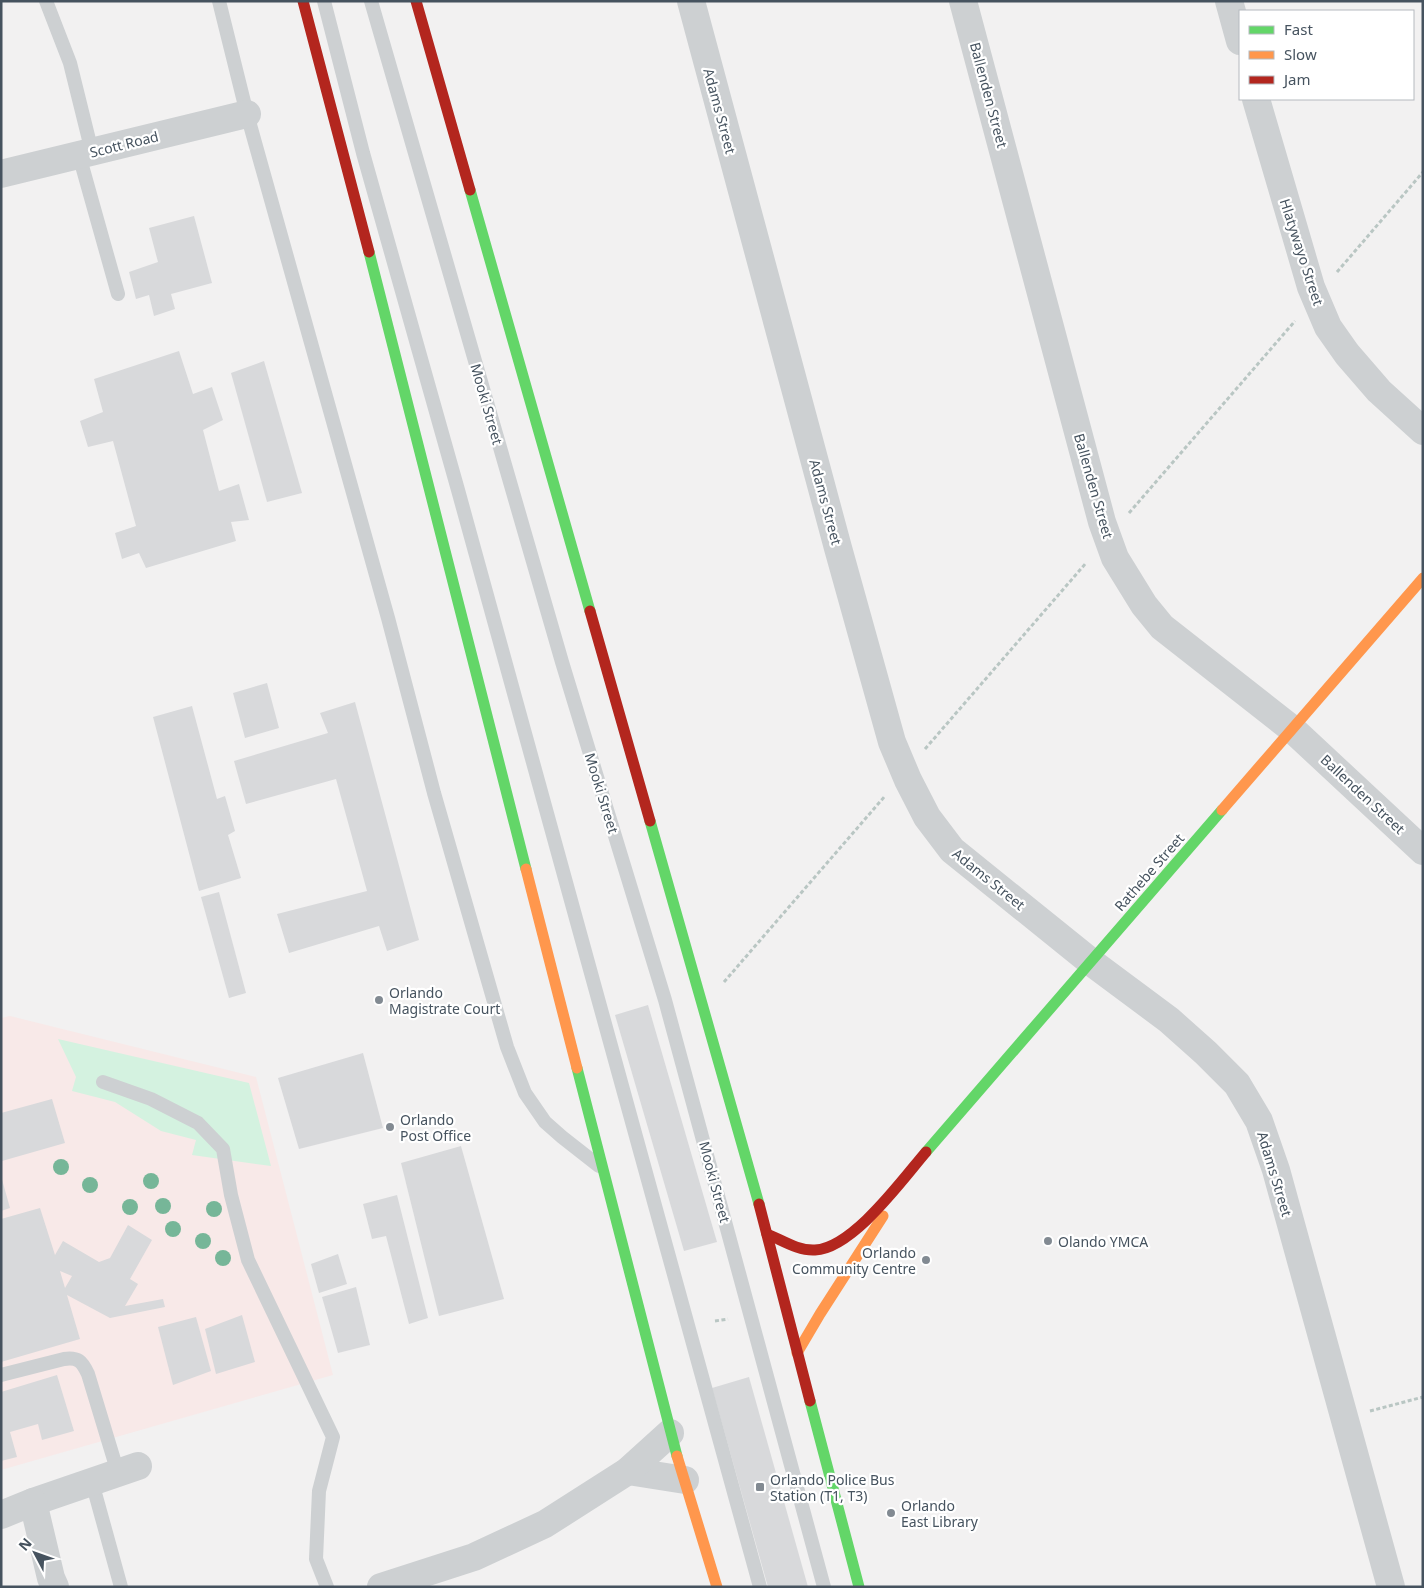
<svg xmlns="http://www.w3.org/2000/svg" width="1424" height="1588" font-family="'Noto Sans',sans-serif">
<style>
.medical{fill:#f8e9e8}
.green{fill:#d4f2e0}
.building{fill:#d8d9db;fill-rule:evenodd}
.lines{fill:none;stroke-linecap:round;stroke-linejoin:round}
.path{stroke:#b9c6c3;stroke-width:3;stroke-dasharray:4 2.5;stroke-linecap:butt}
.lane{stroke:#cdd0d2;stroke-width:14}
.street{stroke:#cdd0d2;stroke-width:28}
.fast{stroke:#63d668;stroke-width:11}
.slow{stroke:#ff974d;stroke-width:11}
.jam{stroke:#b3261e;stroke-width:11}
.tree{fill:#76b698}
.poi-dot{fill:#828a92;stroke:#fff;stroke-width:2}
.labels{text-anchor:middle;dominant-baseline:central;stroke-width:4.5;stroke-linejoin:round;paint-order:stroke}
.street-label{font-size:14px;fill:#46535f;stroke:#fff}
.poi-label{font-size:14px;fill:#46535f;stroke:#fff;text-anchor:start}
</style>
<rect width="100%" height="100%" fill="#f2f1f1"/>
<polygon class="medical" points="10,1016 256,1077 333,1375 1,1470 1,1018"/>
<polygon class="green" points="58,1039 249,1083 271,1166 192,1155 196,1140 161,1131 115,1102 72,1091 76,1077"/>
<g class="building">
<polygon points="194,216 212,283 171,294 175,309 154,316 149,295 136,299 129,272 158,262 149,228"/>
<polygon points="179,351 193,394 212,387 223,420 203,430 219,491 239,484 249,520 231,522 236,541 146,568 139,553 122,559 115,533 136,526 113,441 88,447 80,421 103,412 94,379"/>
<polygon points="264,361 302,493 267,502 231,373"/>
<polygon points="267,683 279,728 245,738 233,693"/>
<polygon points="355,702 419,940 387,951 379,926 289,953 277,914 367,891 336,779 246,804 234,761 328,733 320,713"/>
<polygon points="192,706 217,799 225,796 235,831 228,835 241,878 199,891 153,717"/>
<polygon points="219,892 246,993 229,998 201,897"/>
<polygon points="648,1005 717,1242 684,1251 615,1015"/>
<polygon points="363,1053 383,1128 299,1149 278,1078"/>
<polygon points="52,1099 65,1143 2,1161 1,1113"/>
<polygon points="461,1146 504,1299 439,1316 401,1163"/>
<polygon points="1,1176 10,1208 1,1211"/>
<polygon points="397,1195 428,1318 409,1324 386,1236 372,1239 363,1204"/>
<path d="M40,1208L55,1255L63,1241L99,1262L110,1258L128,1225L152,1240L130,1279L138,1284L125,1306L163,1299L165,1307L110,1318L67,1295L80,1339L1,1362V1219ZM60,1271L72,1276L65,1288Z"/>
<polygon points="338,1254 347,1284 319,1293 311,1264"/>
<polygon points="356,1287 370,1345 338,1353 322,1297"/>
<polygon points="242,1315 255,1362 216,1374 205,1329"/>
<polygon points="196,1317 211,1371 173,1385 158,1327"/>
<polygon points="57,1375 74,1431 42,1440 38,1424 10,1432 17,1457 1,1461 1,1392"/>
<polygon points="749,1377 808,1587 768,1587 712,1388"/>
</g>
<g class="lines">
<g class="path">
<polyline points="1337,272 1423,172"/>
<polyline points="1129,513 1295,321"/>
<polyline points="925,749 1086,563"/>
<polyline points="724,982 885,796"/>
<polyline points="715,1321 728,1319"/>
<polyline points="1370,1411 1423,1397"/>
</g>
<g class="lane">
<polyline points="46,1 70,63 92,152"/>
<polyline points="219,1 247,114 388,618 434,793 507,1047 525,1093 545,1122 562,1137 599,1166"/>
<polyline points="324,1 363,153 458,490 760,1587"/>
<polyline points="371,1 562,662 665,1000 824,1587"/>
<polyline points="79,155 118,294"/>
<polyline points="103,1082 151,1099 198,1123 223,1149 231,1195 248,1260 333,1437 319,1491 316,1559 327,1587"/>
<path d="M1,1375L64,1359C78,1357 82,1361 88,1374L118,1473"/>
<polyline points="92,1482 121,1587"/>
</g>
<g class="street">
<polyline points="691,1 838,548 892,742 908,780 927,817 952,850 1091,962 1169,1020 1206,1053 1237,1084 1259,1121 1276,1170 1391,1587"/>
<polyline points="963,1 1102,522 1115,558 1144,605 1162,627 1292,729 1423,851"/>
<polyline points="1229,1 1240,41"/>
<polyline points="1256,99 1311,287 1328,327 1347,354 1379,391 1423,431"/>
<polyline points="1,174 247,114"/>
<polyline points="628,1471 685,1480"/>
<polyline points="33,1502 138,1466"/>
<polyline points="1,1515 33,1502 51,1578 55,1587"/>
<polyline points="381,1587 474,1557 545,1524 628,1471 670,1433"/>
</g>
<g class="fast">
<polyline points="470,190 590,611"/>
<polyline points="369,252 526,869"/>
<polyline points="650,821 759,1204"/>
<polyline points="577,1068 677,1456"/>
<polyline points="926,1152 1222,810"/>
<polyline points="810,1401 859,1587"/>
</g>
<g class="slow">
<polyline points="1222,810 1423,578"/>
<polyline points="526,869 577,1068"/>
<polyline points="797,1353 820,1314 883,1216"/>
<polyline points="677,1456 717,1587"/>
</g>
<g class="jam">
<polyline points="303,1 369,252"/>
<polyline points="416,1 470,190"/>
<polyline points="590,611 650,821"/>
<polyline points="759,1204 810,1401"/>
<path d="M767,1234C782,1240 798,1251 815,1250C853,1248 902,1180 926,1152"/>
</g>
</g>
<g class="tree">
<circle cx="61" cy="1167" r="8"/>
<circle cx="151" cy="1181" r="8"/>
<circle cx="90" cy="1185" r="8"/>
<circle cx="163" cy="1206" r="8"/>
<circle cx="130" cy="1207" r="8"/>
<circle cx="214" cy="1209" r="8"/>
<circle cx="173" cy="1229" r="8"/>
<circle cx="203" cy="1241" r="8"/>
<circle cx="223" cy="1258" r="8"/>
</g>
<g class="poi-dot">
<circle cx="379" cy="1000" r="5"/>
<circle cx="390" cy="1127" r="5"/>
<circle cx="1048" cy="1241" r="5"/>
<circle cx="926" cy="1260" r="5"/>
<rect x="755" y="1482" width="10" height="10" rx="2.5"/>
<circle cx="891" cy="1513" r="5"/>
</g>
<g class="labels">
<g class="street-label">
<text transform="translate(989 95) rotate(75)">Ballenden Street</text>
<text transform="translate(720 111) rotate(75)">Adams Street</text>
<text transform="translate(124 144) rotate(-14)">Scott Road</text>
<text transform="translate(1302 252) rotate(72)">Hlatywayo Street</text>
<text transform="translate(487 404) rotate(74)">Mooki Street</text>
<text transform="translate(1094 486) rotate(74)">Ballenden Street</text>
<text transform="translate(826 502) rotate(75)">Adams Street</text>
<text transform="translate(602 793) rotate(73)">Mooki Street</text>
<text transform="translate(1363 794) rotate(43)">Ballenden Street</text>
<text transform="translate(1149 872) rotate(-49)">Rathebe Street</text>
<text transform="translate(989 879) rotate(39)">Adams Street</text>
<text transform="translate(1275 1174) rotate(73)">Adams Street</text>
<text transform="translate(715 1182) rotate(75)">Mooki Street</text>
</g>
<g class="poi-label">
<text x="389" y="992">Orlando<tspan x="389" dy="16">Magistrate Court</tspan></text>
<text x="400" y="1119">Orlando<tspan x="400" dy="16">Post Office</tspan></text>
<text x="1058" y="1241">Olando YMCA</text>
<text x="916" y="1252" text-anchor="end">Orlando<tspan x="916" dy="16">Community Centre</tspan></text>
<text x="770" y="1479">Orlando Police Bus<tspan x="770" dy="16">Station (T1, T3)</tspan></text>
<text x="901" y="1505">Orlando<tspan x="901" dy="16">East Library</tspan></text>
</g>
</g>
<rect width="1424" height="1588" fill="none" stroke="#46535f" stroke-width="5"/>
<rect x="1239" y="10" width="175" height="90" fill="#ffffff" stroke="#b5babf"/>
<rect x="1249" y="26" width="25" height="8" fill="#63d668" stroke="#b5babf"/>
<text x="1284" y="35" font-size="15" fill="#46535f">Fast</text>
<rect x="1249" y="51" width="25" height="8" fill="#ff974d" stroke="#b5babf"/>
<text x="1284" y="60" font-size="15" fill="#46535f">Slow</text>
<rect x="1249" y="76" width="25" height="8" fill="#b3261e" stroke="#b5babf"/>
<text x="1284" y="85" font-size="15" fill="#46535f">Jam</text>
<g transform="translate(35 1553) rotate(311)" stroke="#ffffff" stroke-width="4" paint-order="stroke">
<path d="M0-4L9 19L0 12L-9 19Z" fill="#46535f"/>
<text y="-8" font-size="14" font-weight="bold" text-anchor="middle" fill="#46535f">N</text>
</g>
</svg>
